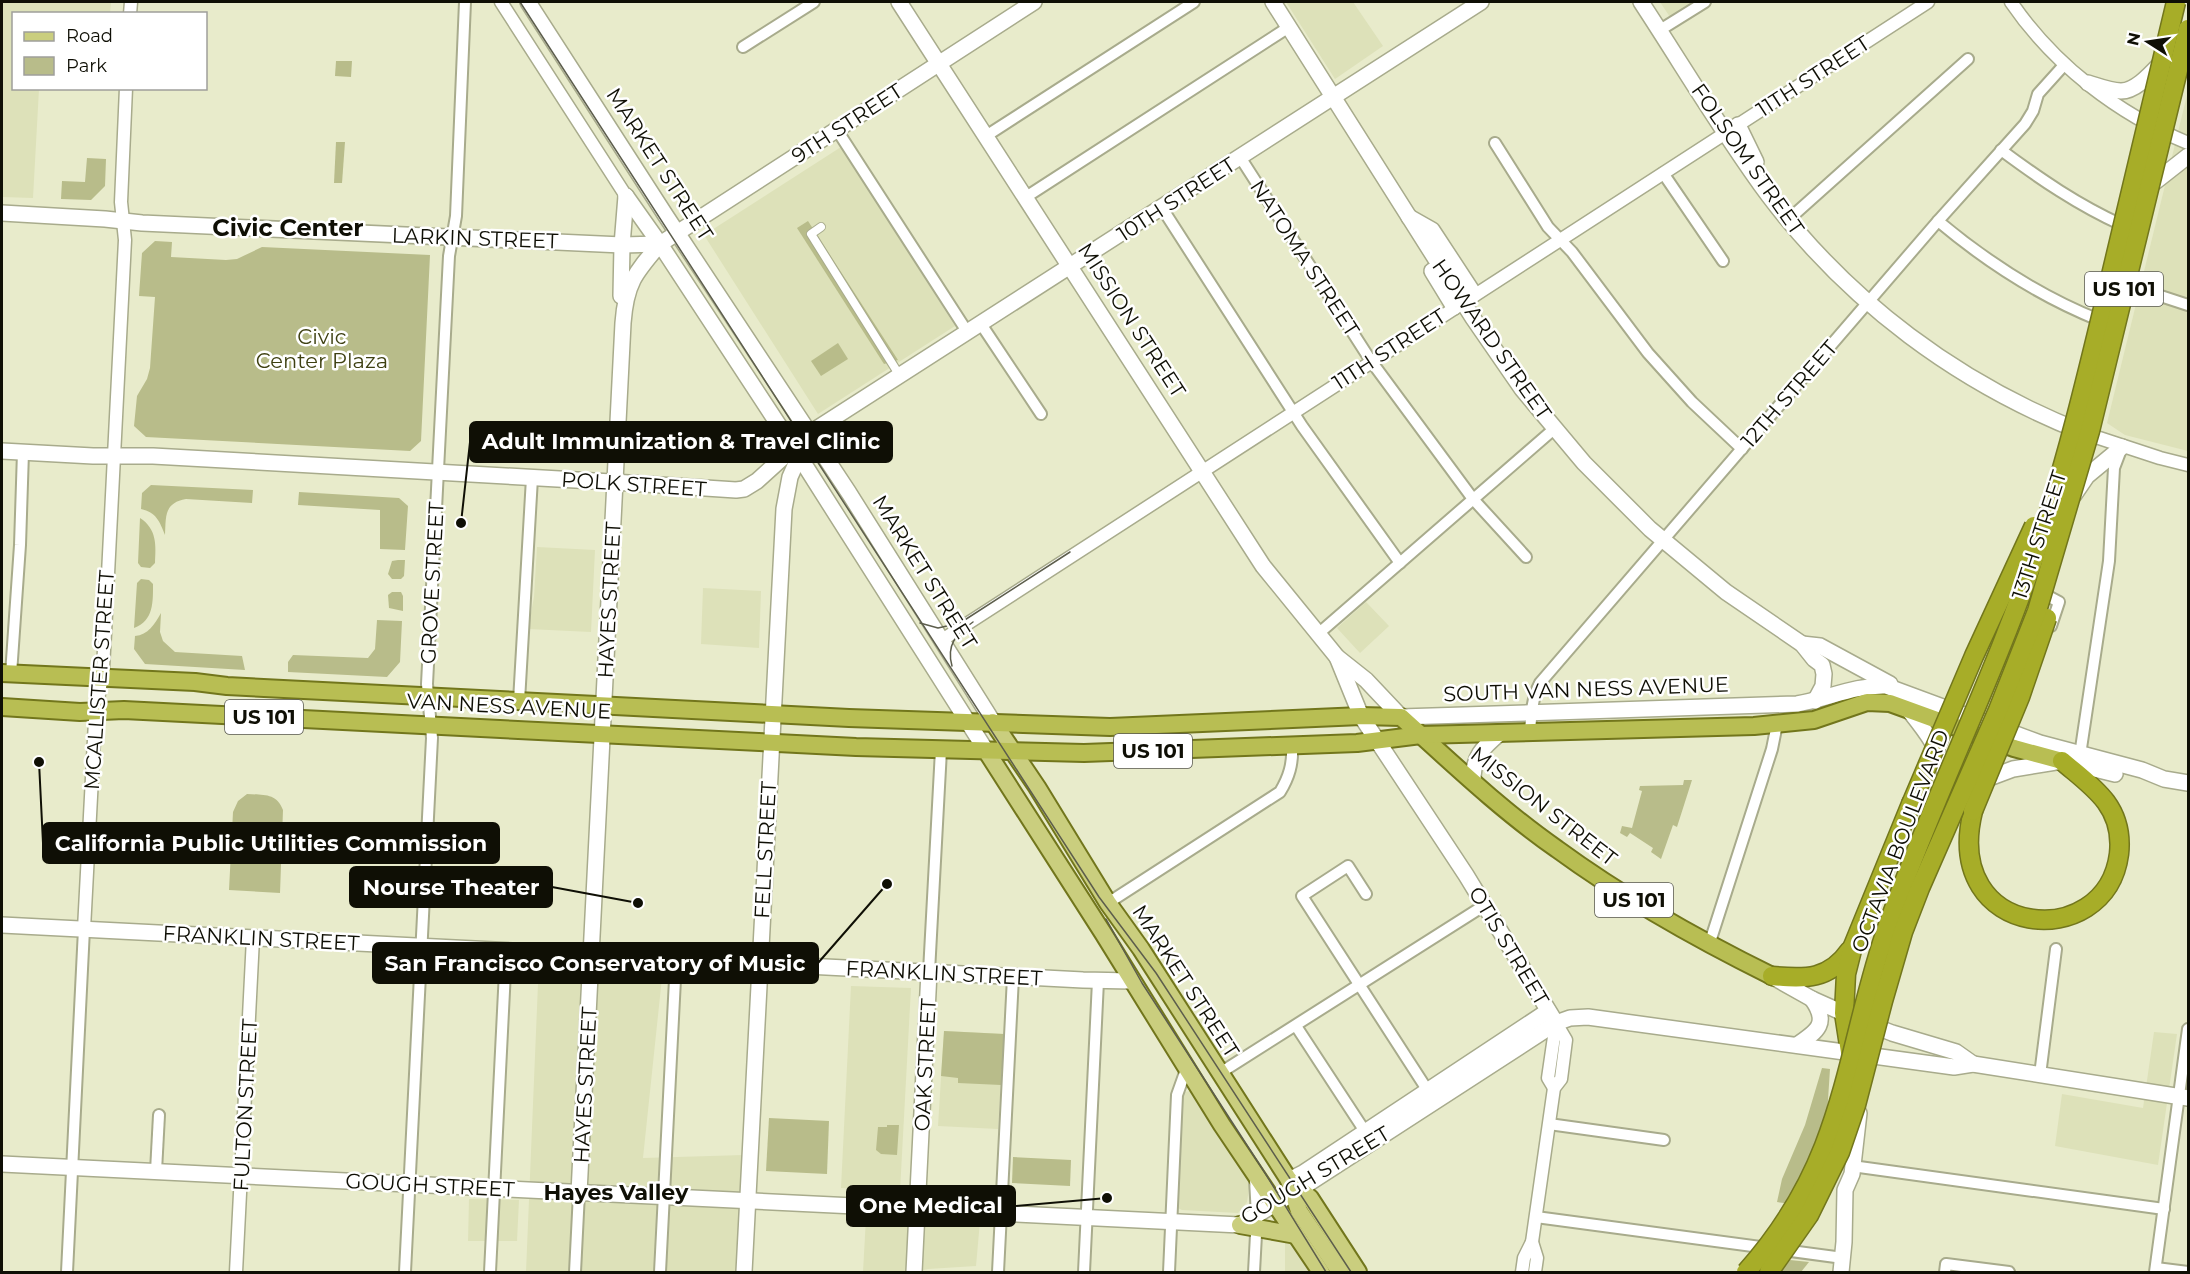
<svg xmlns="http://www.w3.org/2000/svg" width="2190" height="1274" font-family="Montserrat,sans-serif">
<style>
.built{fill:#dde1b9}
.green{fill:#b8bc8a}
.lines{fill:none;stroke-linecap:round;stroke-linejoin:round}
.pedestrian-casing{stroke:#a8ab8c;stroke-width:10}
.minor-casing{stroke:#a8ab8c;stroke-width:14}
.tertiary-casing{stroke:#a8ab8c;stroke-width:15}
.secondary-casing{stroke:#a8ab8c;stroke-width:18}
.primary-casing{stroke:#72761c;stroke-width:20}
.trunk-casing{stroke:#72761c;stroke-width:20}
.motorway-casing{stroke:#72761c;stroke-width:21}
.pedestrian{stroke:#fff;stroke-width:8}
.minor{stroke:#fff;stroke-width:10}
.tertiary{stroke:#fff;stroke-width:12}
.secondary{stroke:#fff;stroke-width:15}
.primary{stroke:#cace7e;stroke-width:16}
.trunk{stroke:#b8be53;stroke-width:16}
.motorway{stroke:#a7ad28;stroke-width:18}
.tram{stroke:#5d5e4c;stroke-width:1.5}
.motorway-bridge-casing{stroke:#72761c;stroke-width:21;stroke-linecap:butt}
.motorway-bridge{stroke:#a7ad28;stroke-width:18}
.labels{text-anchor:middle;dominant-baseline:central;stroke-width:5;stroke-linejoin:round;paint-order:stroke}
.shield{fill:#fff;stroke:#575750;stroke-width:1.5}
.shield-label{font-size:20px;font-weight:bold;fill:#0f0f05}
.street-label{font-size:21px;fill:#0f0f05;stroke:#fff}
.park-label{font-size:21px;fill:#3e4011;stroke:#fff}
.neighbourhood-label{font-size:22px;font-weight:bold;fill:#0f0f05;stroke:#fff}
.quarter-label{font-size:24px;font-weight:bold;fill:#0f0f05;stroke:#fff}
.leader{fill:none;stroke:#0f0f05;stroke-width:2}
.callout-dot{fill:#0f0f05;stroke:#fff;stroke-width:2}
.callout{fill:#0f0f05;stroke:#0f0f05;stroke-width:2}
.callout-label{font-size:22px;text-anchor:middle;font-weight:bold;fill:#fff}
</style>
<rect width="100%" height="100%" fill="#e8ebcb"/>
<g class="built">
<polygon points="2,2 111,2 110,13 14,14 14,88 39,89 33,198 2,197"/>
<polygon points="1286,2 1353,2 1383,46 1335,79"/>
<polygon points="1660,2 1693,2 1670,17"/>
<polygon points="2188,91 2188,451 2125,435 2107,423"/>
<polygon points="841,147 955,326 818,414 704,235"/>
<polygon points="537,547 595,550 591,632 528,629 534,597"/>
<polygon points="703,588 761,591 759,648 701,644"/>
<polygon points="1366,602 1389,626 1360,653 1337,628"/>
<polygon points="539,960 663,968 643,1158 744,1155 738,1272 526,1272"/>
<polygon points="851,986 911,988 900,1191 841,1188"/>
<polygon points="944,1031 1004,1034 998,1129 938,1126"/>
<polygon points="2154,1032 2177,1034 2158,1165 2055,1146 2062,1094 2143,1108"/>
<polygon points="1191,1091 1250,1182 1247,1202 1238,1213 1182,1210 1178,1208 1183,1092"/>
<polygon points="469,1199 519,1200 517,1241 468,1241"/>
<polygon points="866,1218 980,1221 976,1266 928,1269 914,1272 863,1272"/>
<polygon points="1289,1241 1309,1272 1285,1272 1285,1243"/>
</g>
<g class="green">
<polygon points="336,61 352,61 351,77 335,76"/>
<polygon points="336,142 345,142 342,183 334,183"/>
<polygon points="87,158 106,159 105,186 91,200 61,199 62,181 85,182"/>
<polygon points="808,221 898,360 884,364 797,228"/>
<polygon points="155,241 172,242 171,257 226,260 237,259 262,247 430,255 421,441 410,451 146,437 134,426 137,396 147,379 150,368 155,297 139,296 142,253"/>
<polygon points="838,343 848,359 821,376 811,361"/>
<path d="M151,485L253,490L252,503L186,499C164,503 166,516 165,535C160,522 156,512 141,509L142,493Z"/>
<polygon points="299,492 399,498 408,506 405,550 380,549 380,510 298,505"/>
<path d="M140,518C157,529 156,545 155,563L150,568L141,567L138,563Z"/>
<polygon points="398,560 405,560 404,576 401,579 392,579 388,574 392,561"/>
<path d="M141,579L149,580L153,584C153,601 154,621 134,628L137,583Z"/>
<polygon points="392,592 401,592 403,596 403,611 389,608 388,595"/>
<path d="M161,613L160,632L163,641L175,652L242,656L245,670L145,664L134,649L135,636C148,635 155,624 161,613Z"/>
<polygon points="377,620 402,621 400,662 387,677 288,672 288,662 293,655 368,658 375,649"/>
<polygon points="1684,780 1692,780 1677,827 1673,825 1661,859 1651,852 1653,848 1630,833 1627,837 1620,833 1622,826 1632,828 1642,791 1639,790 1640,786 1683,785"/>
<path d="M247,794C263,795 277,793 283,810L280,893L229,890L233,812L238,801Z"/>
<polygon points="944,1031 1004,1034 1001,1085 958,1083 958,1078 941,1076"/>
<polygon points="1822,1068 1830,1069 1821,1208 1777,1202 1782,1179 1805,1125"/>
<polygon points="769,1118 829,1121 827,1174 766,1171"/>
<polygon points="887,1125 899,1125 897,1155 881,1154 876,1150 878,1127 887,1127"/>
<polygon points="1013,1157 1071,1160 1070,1186 1012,1183"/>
<polygon points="1790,1260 1809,1262 1801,1272 1781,1272"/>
</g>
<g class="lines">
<defs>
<polyline id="pedestrian" points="821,227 811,234 900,376"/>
<g id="minor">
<polyline points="1660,30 1705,2"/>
<polyline points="743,47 814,2"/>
<polyline points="837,130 968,333"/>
<polyline points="986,136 1194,2"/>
<polyline points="1495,143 1548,227 1572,252 1648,353 1692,402 1742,449"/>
<path d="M2001,150C2040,179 2078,205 2122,225"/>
<polyline points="1240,157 1371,361 1473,499 1526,557"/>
<polyline points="1663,173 1723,261"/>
<polyline points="1026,197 1289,27"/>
<polyline points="1162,208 1302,426 1400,563"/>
<polyline points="1788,220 1968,59"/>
<path d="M1938,221C1987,262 2039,296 2099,320"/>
<polyline points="2127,285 2188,305"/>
<polyline points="981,324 1041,414"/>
<polyline points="2044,594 2059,602 2051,626"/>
<polyline points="1318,634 1554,429"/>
<polyline points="11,674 20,545 23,452"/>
<polyline points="519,701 532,478"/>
<path d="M1530,733C1531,716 1532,698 1540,683L1938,221L2025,124L2033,111L2038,94L2065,64"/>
<polyline points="2080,755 2109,561 2114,468 2122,447"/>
<polyline points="1366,894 1348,866 1302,896 1428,1091"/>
<path d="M1108,903L1280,792C1289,777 1293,764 1292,746"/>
<polyline points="1709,945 1772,749 1777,724"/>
<polyline points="929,972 941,750"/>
<polyline points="1296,1026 1368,1136"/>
<polyline points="1220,1073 1485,905"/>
<polyline points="2040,1075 2056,949"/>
<polyline points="1549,1124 1664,1140"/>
<polyline points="1852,1166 2164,1209"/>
<polyline points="156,1171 159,1115"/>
<polyline points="1536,1217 1843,1258"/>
<polyline points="2156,1268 2188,1272"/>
<polyline points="67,1272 84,929"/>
<polyline points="405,1272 432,738 427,684 449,256 456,216 465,2"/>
<polyline points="490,1272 506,951"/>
<polyline points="575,1272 579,1193"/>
<polyline points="660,1272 676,960"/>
<polyline points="998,1272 1013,977"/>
<polyline points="1084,1272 1098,981"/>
<polyline points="1169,1272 1177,1095 1187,1067"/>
<polyline points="1254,1272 1257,1216 1255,1179"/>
<polyline points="1945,1272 1946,1264 2009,1272"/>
<polyline points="2155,1272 2188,1029"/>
</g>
<g id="tertiary">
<polyline points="501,2 626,196"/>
<path d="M2011,2C2054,65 2118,114 2188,143"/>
<polyline points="130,14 131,2"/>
<polyline points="2090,435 2160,458 2188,465"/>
<polyline points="942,640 1928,2"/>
<polyline points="84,929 95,721 103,667 105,633 125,240 121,202 126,88"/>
<polyline points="1554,1088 1548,1078 1556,1023"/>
<polyline points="1532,1242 1537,1258 1535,1272"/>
<polyline points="236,1272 253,938"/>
<polyline points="1522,1272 1524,1258 1532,1242 1554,1088 1561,1079 1566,1040 1556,1023"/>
</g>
<g id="secondary">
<polyline points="528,2 666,216 849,493 993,722"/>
<path d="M899,2L1263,566L1337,657L1366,680L1401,717L1797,704C1827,699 1855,685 1886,686L2040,743L2142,770L2164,779L2188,783"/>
<polyline points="1273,2 1473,318 1522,389 1584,463 1650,529 1726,592 1802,644 1814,659 1822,665 1824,674 1823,686 1815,701"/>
<path d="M1641,2C1683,66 1723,134 1769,196C1850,303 1958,383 2082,432"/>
<path d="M2088,83C2098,86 2110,91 2121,91C2137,91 2153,71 2163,61"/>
<polyline points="1738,125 1756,162"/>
<polyline points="2151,185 2188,156"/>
<polyline points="626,196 660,244 799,456 987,752"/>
<polyline points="2,213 105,219 142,223 622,245 660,244"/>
<polyline points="1409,217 1432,230 1474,294"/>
<polyline points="1432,271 1454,307"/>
<polyline points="621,296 622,245 626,196"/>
<polyline points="2,451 93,456 153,456 629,483 736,490 744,489 757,481 810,433 1481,2"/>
<polyline points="2074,495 2087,476 2122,447"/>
<polyline points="1802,644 1820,646 1890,684"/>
<polyline points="1337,657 1361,716 1466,875 1556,1023"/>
<path d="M1908,709C1927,733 1938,746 1946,777"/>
<path d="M1473,781C1473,757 1482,748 1500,733"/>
<polyline points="1981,781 2013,769 2062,761 2115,774"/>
<polyline points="2,925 1083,980 1131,981"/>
<polyline points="1773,977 1812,999 1859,1020 1892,1033 1956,1052 1973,1064"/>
<path d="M1797,1045C1818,1031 1829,1023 1812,999"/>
<polyline points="2,1164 1240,1225 1300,1189 1556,1023 1570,1018 1588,1017 1954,1067 1973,1064 2188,1098"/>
<polyline points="1289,1180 1303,1173 1548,1011"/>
<path d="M579,1193L623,323C626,283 635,273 660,244L1034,2"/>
<polyline points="744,1272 784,509 790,477 806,441"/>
<polyline points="914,1272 929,972"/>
<polyline points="1841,1272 1844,1242 1845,1190 1852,1174 1859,1113"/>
</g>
<g id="primary">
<polyline points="993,722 1037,787 1108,903 1141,949 1289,1180 1299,1211 1340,1272"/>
<polyline points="987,752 1103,933 1222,1125 1321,1272"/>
<polyline points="1289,1180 1310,1198 1358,1272"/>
<polyline points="1240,1225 1296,1235"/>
</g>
<g id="trunk">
<path d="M2,673L195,682L227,686L849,718L1110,727L1361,716L1401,717C1451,762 1501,810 1557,849C1624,898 1697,939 1772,976"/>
<polyline points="2,707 80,712 124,710 856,747 1084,753 1357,743 1421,735 1754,726 1814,720 1867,702 1890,703 2014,748 2062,761"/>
</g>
<g id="motorway">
<path d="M1973,811C1941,940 2106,954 2119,854C2121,836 2117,817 2106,802C2094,786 2077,774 2062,761"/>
<path d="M1772,976C1806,979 1829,980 1850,950"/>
<polyline points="1850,1052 1844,1013 1846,974 1853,946 1911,804"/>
</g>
</defs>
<use href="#pedestrian" class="pedestrian-casing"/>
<use href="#minor" class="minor-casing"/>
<use href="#tertiary" class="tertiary-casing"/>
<use href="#secondary" class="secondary-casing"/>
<use href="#primary" class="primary-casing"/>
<use href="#trunk" class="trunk-casing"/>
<use href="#motorway" class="motorway-casing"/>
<use href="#pedestrian" class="pedestrian"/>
<use href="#minor" class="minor"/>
<use href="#tertiary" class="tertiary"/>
<use href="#secondary" class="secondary"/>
<use href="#primary" class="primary"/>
<use href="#trunk" class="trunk"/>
<use href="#motorway" class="motorway"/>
<g class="tram">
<polyline points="520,2 1099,897 1156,973 1351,1272"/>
<polyline points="920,623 938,628 960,623 1070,552"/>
<path d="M952,666C946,645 956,634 973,622"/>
<polyline points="1106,919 1142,983 1265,1173 1326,1272"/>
</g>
<defs>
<g id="motorway-bridge">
<polyline points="1911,804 1974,656 2034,526"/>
<polyline points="1973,811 2020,697 2047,618"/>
<path d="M1746,1272C1779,1235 1806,1192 1824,1146C1852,1074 1862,997 1888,925C1934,795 1997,672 2040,540C2067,459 2087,375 2107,292C2130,195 2153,98 2176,2"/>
<polyline points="1769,1272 1809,1215 1840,1152 1856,1105 1883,1001 1903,932 1920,888 1998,710 2037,611 2090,431 2188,29"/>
</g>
</defs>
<use href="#motorway-bridge" class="motorway-bridge-casing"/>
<use href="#motorway-bridge" class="motorway-bridge"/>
</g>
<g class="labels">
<g class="shield">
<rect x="2085" y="272" width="78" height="34" rx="4.5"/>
<rect x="225" y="700" width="78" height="34" rx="4.5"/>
<rect x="1114" y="734" width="78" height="34" rx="4.5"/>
<rect x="1595" y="883" width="78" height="34" rx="4.5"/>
</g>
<g class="shield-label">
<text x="2124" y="289">US 101</text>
<text x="264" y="717">US 101</text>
<text x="1153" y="751">US 101</text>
<text x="1634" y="900">US 101</text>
</g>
<g class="street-label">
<text transform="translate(1813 76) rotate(-33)">11TH STREET</text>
<text transform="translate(847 123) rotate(-33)">9TH STREET</text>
<text transform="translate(1748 159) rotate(55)">FOLSOM STREET</text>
<text transform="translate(660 164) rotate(57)">MARKET STREET</text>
<text transform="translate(1176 199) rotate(-33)">10TH STREET</text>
<text transform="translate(475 238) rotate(2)">LARKIN STREET</text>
<text transform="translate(1305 258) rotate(57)">NATOMA STREET</text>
<text transform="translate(1132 320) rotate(57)">MISSION STREET</text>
<text transform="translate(1492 339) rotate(55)">HOWARD STREET</text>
<text transform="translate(1389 349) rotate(-33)">11TH STREET</text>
<text transform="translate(1789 394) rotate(-49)">12TH STREET</text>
<text transform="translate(634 484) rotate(4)">POLK STREET</text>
<text transform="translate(2039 535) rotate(-72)">13TH STREET</text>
<text transform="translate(925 572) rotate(58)">MARKET STREET</text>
<text transform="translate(432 583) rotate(-87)">GROVE STREET</text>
<text transform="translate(609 600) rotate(-87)">HAYES STREET</text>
<text transform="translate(99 680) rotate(-86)">MCALLISTER STREET</text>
<text transform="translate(1586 689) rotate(-2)">SOUTH VAN NESS AVENUE</text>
<text transform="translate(509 706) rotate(3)">VAN NESS AVENUE</text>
<text transform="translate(1544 806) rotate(38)">MISSION STREET</text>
<text transform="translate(1900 841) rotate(-69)">OCTAVIA BOULEVARD</text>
<text transform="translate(765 850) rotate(-87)">FELL STREET</text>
<text transform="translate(261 938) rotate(3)">FRANKLIN STREET</text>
<text transform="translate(1509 946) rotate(59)">OTIS STREET</text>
<text transform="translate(944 973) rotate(3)">FRANKLIN STREET</text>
<text transform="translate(1186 981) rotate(57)">MARKET STREET</text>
<text transform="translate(925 1065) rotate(-87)">OAK STREET</text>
<text transform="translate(585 1085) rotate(-87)">HAYES STREET</text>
<text transform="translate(245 1105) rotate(-87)">FULTON STREET</text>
<text transform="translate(1315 1175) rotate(-31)">GOUGH STREET</text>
<text transform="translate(430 1185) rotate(3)">GOUGH STREET</text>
</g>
<g class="park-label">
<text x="322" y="336">Civic<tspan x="322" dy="24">Center Plaza</tspan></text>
</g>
<g class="neighbourhood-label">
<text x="616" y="1192">Hayes Valley</text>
</g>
<g class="quarter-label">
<text x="288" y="227">Civic Center</text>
</g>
</g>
<path class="leader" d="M461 523L470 442M39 762L43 843M638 903L552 887M887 884L818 963M1107 1198L1015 1206"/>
<g class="callout-dot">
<circle cx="461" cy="523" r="6"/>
<circle cx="39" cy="762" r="6"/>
<circle cx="638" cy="903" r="6"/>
<circle cx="887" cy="884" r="6"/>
<circle cx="1107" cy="1198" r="6"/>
</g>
<g class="callout">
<rect x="470" y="422" width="422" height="40" rx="6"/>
<rect x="43" y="823" width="456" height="40" rx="6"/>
<rect x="350" y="867" width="202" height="40" rx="6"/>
<rect x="373" y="943" width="445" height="40" rx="6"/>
<rect x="847" y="1186" width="168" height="40" rx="6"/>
</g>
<g class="callout-label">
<text x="681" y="449">Adult Immunization &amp; Travel Clinic</text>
<text x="271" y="851">California Public Utilities Commission</text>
<text x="451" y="895">Nourse Theater</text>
<text x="595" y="971">San Francisco Conservatory of Music</text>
<text x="931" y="1213">One Medical</text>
</g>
<rect width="2190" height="1274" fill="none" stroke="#0f0f05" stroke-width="6"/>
<rect x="12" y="12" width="195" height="78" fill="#ffffff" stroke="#9f9f9b" stroke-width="1.5"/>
<rect x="24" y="32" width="30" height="9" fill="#cace7e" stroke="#9f9f9b" stroke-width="1.5"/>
<text x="66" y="42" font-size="18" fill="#0f0f05">Road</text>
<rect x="24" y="57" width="30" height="18" fill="#b8bc8a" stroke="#9f9f9b" stroke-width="1.5"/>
<text x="66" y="72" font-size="18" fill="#0f0f05">Park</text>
<g transform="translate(2148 42) rotate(282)" stroke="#ffffff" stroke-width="4.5" paint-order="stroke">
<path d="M0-4.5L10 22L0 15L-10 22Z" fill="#0f0f05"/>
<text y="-9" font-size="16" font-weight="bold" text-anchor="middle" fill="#0f0f05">N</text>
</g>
</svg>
